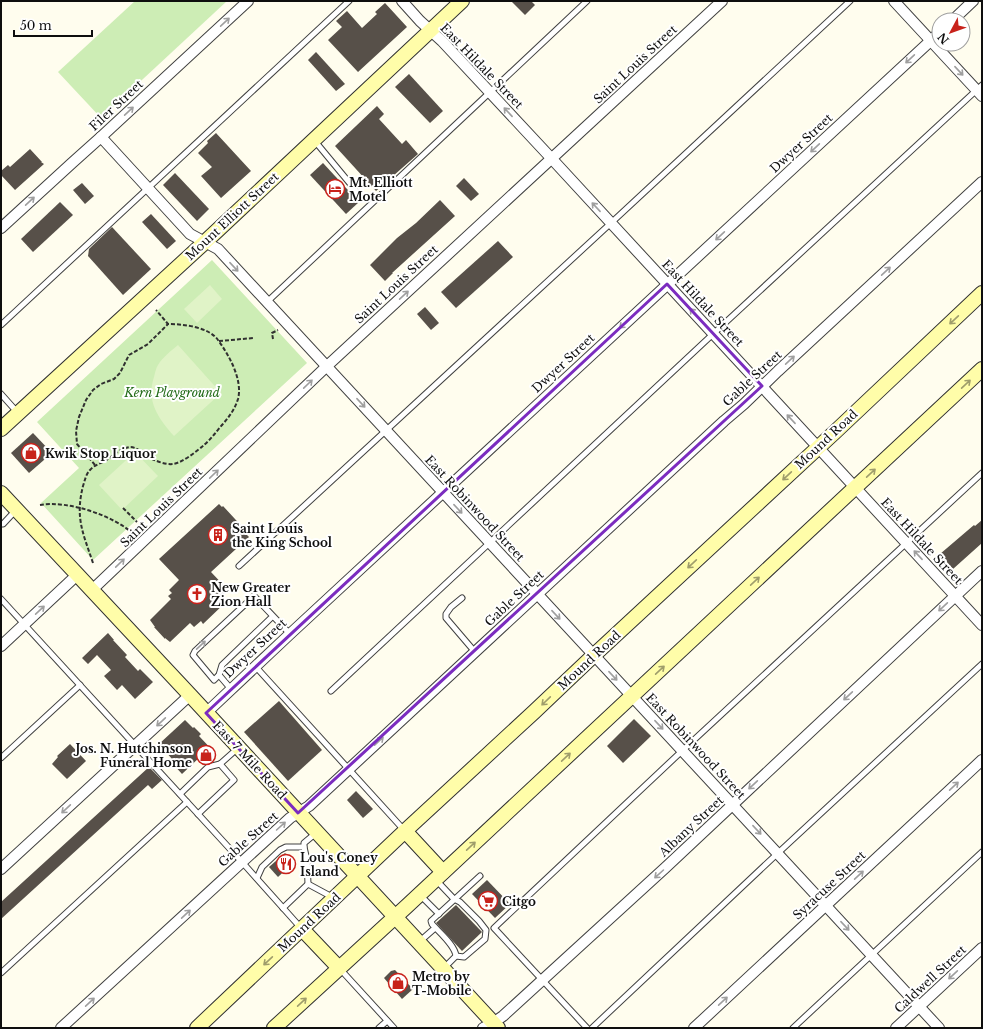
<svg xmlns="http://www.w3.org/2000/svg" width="983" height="1029" font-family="'Libre Baskerville',serif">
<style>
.green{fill:#cdedb5}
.pitch{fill:#e0f3c7}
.building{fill:#575049}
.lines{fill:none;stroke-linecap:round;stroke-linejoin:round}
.lane-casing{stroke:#414141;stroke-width:7}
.street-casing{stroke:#414141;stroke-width:12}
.secondary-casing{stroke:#303030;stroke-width:16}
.path{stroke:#303030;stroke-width:2;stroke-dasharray:4 2;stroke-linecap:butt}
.lane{stroke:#fff;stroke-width:5}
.street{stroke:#fff;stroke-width:10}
.secondary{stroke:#fffda9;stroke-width:14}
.oneway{stroke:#9f9f9f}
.oneway2{stroke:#9f9d6b}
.marked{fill:none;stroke:#7b2cbf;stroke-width:3;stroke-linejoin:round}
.labels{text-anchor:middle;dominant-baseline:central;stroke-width:4;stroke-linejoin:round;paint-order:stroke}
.street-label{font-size:12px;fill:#0e0e0e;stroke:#fff}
.poi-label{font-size:12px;font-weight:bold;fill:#0e0e0e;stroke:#fff;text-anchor:start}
.park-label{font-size:12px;font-style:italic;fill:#236b19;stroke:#fff}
</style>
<rect width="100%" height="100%" fill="#fffdee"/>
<g class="green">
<polygon points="135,1 227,1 101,118 58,72"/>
<polygon points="212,260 307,363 93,560 41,503 79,468 37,422"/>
</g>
<g class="pitch">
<polygon points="210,285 222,299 197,323 184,309"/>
<path d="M178,345L221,393L174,436C158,418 146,401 154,377C155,373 156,368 158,365C163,357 171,351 178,345Z"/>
<polygon points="135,452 158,476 122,510 99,485"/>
</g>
<g class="building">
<polygon points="511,1 531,1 535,5 525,15"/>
<polygon points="385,3 407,27 358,72 328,40 342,27 336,21 347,11 362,28 377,14 375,12"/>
<polygon points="316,52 345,84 336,91 308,60"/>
<polygon points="409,74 443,111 430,123 395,87"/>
<polygon points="377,106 384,114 379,119 402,144 406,140 418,154 376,191 335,146"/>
<polygon points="216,133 251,171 221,198 201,176 212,167 198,153 208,143 207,141"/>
<polygon points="30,149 42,162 41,162 44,164 15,190 1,175 1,171 8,165 10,167"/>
<polygon points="323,163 359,202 346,214 310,175"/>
<polygon points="175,173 209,209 197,221 163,185"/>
<polygon points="464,178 479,194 471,201 456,186"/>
<polygon points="82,183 94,196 85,204 73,190"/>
<polygon points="440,200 455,216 392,273 393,273 385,281 370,265 397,238 416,223"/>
<polygon points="60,202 73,215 33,252 21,239"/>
<polygon points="151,214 176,241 167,249 142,222"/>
<polygon points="112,227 151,269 123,295 88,256 89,249"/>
<polygon points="498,241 513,257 456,308 441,292"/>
<polygon points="425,307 439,323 431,330 417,314"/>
<polygon points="33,433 52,453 29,473 11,453"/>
<polygon points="219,504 222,507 223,506 247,532 245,533 249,537 211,572 228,590 219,598 225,603 203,624 201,621 194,627 190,623 170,642 165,638 165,639 154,627 155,627 150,620 171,599 168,596 172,593 169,590 179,580 159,559"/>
<polygon points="982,520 982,543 953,569 940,554 974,525 975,526"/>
<polygon points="108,633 114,640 113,640 127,655 125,657 138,671 140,669 153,682 135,699 122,685 117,690 104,676 111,670 97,655 88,664 82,658"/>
<polygon points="279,701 322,750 288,781 244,732"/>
<polygon points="634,719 651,736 623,763 607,746"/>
<polygon points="185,720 193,728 194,727 201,734 199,736 216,754 207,762 201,756 182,774 173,764 174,762 171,759 172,759 159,744"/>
<polygon points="70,744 86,761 67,779 52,764 58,757 57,756"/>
<polygon points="149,767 162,780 152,789 148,785 1,919 1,902"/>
<polygon points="356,791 373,809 363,818 347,800"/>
<polygon points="285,853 294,862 278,877 269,867"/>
<polygon points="487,880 510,904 495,918 472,894"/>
<polygon points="456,905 482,932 462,951 436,923"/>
<polygon points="395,970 413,989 402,999 384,978 391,971"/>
</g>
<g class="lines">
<defs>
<g id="lane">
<polyline points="314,140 357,192"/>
<polyline points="267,302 587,1"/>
<polyline points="1,325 349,1"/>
<polyline points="1,394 18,413"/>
<polyline points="1,524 3,524 16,510"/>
<polyline points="239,566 611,223 850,1"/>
<polyline points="462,598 451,607 446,614 446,618 475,652"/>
<polyline points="1,599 242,862 301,928"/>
<polyline points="273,616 222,665 219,675 214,680 193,655 195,651 254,596 290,634"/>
<polyline points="255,666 404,830"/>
<polyline points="219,675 231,689"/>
<polyline points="331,691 713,334 982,85"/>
<polyline points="1,758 80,685"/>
<polyline points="180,794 208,767 220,764 238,748"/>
<polyline points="198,814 234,780 220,764"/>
<polyline points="257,878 262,867 280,850 286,847 304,847"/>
<polyline points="436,880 454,899 460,902 479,921 486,930 485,939 464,957 456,956"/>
<polyline points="308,884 307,860 304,847 304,843 316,833"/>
<polyline points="420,895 439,914"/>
<polyline points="283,908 308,884 334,898"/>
<polyline points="419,942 435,928"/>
<path d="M444,968L456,956C455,945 439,932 432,924L431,921L480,876"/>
<polyline points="341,970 394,1028"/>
<polyline points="1,973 187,802"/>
<polyline points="379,1028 387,1021"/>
<polyline points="587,1028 494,928 683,750 982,473"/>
<polyline points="592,1028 778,853 982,664"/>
<polyline points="793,1028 982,852"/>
</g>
<g id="street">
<polyline points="402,1 420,21 442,41 552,159 982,625"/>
<polyline points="894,1 982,96"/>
<polyline points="953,20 973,1"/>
<polyline points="101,137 190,234 218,249 939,1028"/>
<polyline points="1,228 72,163 101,137 248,1"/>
<polyline points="92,590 327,366 722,1"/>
<polyline points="1,646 77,575"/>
<polyline points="206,713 290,634 939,33"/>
<polyline points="1,869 190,695"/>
<polyline points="61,1028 290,818 309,806 724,421 744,404 778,371 982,182"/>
<polyline points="483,1028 493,1023 503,1016 665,868 982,571"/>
<polyline points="694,1028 982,760"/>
<polyline points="896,1028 982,948"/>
</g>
<g id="secondary">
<polyline points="1,429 205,242 462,1"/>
<polyline points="1,493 190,695 498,1028"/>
<polyline points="405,831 443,872"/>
<polyline points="302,929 339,968"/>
<polyline points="197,1028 405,831 534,712 593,656 836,431 982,293"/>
<polyline points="274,1028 407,906 982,369"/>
</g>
</defs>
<use href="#lane" class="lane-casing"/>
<use href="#street" class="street-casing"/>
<use href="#secondary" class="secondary-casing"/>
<g class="path">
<polyline points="273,339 272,333 278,330"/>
<polyline points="219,341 254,338"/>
<polyline points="141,458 143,453"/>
<polyline points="95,465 77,444 76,431 79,417 86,400 93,390 101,384 114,379 120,373 129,355 148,344 168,324"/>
<path d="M40,505C69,500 115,516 136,536"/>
<polyline points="123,508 137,522"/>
<path d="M93,563C83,533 75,518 83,486C85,480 86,474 90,470C95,464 103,463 108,459C114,455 119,450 126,448C136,444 142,454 150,458C156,461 166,465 173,464C182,463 197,451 204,445C211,439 216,432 222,425C229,417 235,409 238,399C243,380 229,355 218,340C209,327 183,324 168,324L156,310"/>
</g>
<use href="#lane" class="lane"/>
<use href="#street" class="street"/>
<use href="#secondary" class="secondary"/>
</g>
<defs><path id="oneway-shaft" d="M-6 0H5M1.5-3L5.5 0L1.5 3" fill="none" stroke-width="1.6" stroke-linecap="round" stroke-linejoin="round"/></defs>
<g class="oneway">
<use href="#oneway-shaft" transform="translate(225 22) rotate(-43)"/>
<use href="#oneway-shaft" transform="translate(910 59) rotate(137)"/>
<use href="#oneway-shaft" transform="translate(959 71) rotate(47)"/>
<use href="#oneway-shaft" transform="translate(129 111) rotate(-43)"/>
<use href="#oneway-shaft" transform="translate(508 112) rotate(-133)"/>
<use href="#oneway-shaft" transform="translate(815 148) rotate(137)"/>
<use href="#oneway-shaft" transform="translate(30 201) rotate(-43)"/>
<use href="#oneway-shaft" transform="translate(596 207) rotate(-133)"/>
<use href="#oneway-shaft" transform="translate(720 236) rotate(137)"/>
<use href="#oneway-shaft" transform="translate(234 267) rotate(47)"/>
<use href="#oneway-shaft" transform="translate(886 271) rotate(-43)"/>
<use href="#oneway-shaft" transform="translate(404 295) rotate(-43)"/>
<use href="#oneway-shaft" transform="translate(694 313) rotate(-133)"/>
<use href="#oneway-shaft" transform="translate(624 324) rotate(137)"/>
<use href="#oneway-shaft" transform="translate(790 360) rotate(-43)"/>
<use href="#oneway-shaft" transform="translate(308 384) rotate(-44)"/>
<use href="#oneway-shaft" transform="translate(361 403) rotate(47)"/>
<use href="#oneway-shaft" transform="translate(791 419) rotate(-133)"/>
<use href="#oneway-shaft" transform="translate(214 474) rotate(-44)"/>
<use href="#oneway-shaft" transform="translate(458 509) rotate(47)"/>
<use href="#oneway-shaft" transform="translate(918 555) rotate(-133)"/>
<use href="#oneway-shaft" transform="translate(120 563) rotate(-44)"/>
<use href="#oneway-shaft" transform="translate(943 607) rotate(137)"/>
<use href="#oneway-shaft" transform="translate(40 610) rotate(-43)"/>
<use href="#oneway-shaft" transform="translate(556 615) rotate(47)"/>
<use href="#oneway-shaft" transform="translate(201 645) rotate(-43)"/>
<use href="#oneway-shaft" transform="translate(613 676) rotate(47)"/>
<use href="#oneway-shaft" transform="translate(848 696) rotate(137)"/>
<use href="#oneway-shaft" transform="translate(161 722) rotate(137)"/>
<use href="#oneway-shaft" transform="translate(659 725) rotate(47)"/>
<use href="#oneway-shaft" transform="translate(379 741) rotate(-43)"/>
<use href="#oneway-shaft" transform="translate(753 785) rotate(137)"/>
<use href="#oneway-shaft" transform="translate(954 786) rotate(-43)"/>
<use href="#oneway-shaft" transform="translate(66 809) rotate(137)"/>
<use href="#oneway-shaft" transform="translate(281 826) rotate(-42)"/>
<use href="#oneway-shaft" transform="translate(757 830) rotate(47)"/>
<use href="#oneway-shaft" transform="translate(659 874) rotate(138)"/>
<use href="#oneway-shaft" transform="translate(859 875) rotate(-43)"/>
<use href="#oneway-shaft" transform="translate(186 914) rotate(-43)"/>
<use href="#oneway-shaft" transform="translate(845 926) rotate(47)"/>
<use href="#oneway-shaft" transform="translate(953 975) rotate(137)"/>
<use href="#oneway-shaft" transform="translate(723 1001) rotate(-43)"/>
<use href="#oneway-shaft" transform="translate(90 1002) rotate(-43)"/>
</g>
<g class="oneway2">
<use href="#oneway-shaft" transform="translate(954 320) rotate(137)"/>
<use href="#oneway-shaft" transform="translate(966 384) rotate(-43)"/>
<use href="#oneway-shaft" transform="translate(871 473) rotate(-43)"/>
<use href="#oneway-shaft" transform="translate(787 476) rotate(137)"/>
<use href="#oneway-shaft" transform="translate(692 564) rotate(137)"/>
<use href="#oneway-shaft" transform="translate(755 581) rotate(-43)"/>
<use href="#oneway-shaft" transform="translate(660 670) rotate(-43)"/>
<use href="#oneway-shaft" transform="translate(546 701) rotate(136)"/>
<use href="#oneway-shaft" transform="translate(566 757) rotate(-43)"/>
<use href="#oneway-shaft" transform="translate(471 846) rotate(-43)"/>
<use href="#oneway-shaft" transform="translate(268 961) rotate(137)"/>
<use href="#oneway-shaft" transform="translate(302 1002) rotate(-43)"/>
</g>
<path class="marked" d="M667,284L762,386L298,813L206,713Z"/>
<defs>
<symbol id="hotel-ring" viewBox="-11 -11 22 22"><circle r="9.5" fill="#fff" stroke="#c8221b" stroke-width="1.5"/><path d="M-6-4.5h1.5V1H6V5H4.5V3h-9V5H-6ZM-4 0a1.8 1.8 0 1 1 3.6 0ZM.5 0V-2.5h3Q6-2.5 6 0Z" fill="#c8221b"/></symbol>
<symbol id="shop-ring" viewBox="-11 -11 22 22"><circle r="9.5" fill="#fff" stroke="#c8221b" stroke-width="1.5"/><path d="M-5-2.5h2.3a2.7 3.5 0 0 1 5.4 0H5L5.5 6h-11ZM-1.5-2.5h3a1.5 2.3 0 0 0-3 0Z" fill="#c8221b"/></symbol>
<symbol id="building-ring" viewBox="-11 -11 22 22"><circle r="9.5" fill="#fff" stroke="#c8221b" stroke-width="1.5"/><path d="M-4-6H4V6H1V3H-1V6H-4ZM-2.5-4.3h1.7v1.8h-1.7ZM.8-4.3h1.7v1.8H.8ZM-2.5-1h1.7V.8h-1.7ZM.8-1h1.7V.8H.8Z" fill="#c8221b"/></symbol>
<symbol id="church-ring" viewBox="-11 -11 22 22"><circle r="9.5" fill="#fff" stroke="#c8221b" stroke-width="1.5"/><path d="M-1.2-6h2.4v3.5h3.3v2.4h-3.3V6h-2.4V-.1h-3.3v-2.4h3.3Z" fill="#c8221b"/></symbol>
<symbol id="restaurant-ring" viewBox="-11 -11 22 22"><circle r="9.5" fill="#fff" stroke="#c8221b" stroke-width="1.5"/><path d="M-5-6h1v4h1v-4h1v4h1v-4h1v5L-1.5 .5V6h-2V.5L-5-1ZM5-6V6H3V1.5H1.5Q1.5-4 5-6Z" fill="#c8221b"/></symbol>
<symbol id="supermarket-ring" viewBox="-11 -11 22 22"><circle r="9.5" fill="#fff" stroke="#c8221b" stroke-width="1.5"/><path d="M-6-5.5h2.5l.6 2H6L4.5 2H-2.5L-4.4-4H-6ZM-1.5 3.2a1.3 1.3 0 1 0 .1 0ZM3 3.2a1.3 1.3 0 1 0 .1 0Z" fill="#c8221b"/></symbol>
</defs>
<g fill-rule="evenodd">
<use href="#hotel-ring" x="324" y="178" width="22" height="22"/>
<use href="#shop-ring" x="20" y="442" width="22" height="22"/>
<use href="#building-ring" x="207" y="524" width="22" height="22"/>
<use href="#church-ring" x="186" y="583" width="22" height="22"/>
<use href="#shop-ring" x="195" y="744" width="22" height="22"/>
<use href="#restaurant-ring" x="275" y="853" width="22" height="22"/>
<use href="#supermarket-ring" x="477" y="890" width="22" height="22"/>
<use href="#shop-ring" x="387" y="972" width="22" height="22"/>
</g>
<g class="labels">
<g class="street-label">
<text transform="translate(635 64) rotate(-43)">Saint Louis Street</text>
<text transform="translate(482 66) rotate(46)">East Hildale Street</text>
<text transform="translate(116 105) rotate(-43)">Filer Street</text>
<text transform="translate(801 143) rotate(-43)">Dwyer Street</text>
<text transform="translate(232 216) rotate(-43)">Mount Elliott Street</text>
<text transform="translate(396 284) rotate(-43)">Saint Louis Street</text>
<text transform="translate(703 303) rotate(47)">East Hildale Street</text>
<text transform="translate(563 363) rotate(-43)">Dwyer Street</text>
<text transform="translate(752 378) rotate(-43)">Gable Street</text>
<text transform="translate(826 439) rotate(-43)">Mound Road</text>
<text transform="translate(161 507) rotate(-44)">Saint Louis Street</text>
<text transform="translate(475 508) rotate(47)">East Robinwood Street</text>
<text transform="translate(922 541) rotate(47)">East Hildale Street</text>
<text transform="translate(514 598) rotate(-43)">Gable Street</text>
<text transform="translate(255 648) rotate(-43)">Dwyer Street</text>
<text transform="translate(589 660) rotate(-43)">Mound Road</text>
<text transform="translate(696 746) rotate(47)">East Robinwood Street</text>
<text transform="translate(250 760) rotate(47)">East 7 Mile Road</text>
<text transform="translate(691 826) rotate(-43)">Albany Street</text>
<text transform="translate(248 839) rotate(-42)">Gable Street</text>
<text transform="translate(829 885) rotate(-43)">Syracuse Street</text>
<text transform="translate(309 922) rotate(-43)">Mound Road</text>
<text transform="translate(930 979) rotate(-43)">Caldwell Street</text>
</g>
<g class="poi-label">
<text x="349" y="182">Mt. Elliott<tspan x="349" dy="14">Motel</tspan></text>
<text x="45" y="453">Kwik Stop Liquor</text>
<text x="232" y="528">Saint Louis<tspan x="232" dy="14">the King School</tspan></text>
<text x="211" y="587">New Greater<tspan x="211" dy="14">Zion Hall</tspan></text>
<text x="192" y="748" text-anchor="end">Jos. N. Hutchinson<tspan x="192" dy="14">Funeral Home</tspan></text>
<text x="300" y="857">Lou's Coney<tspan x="300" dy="14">Island</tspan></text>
<text x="502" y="901">Citgo</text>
<text x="412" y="976">Metro by<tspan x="412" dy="14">T-Mobile</tspan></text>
</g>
<g class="park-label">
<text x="172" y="392">Kern Playground</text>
</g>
</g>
<rect width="983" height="1029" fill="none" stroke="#0e0e0e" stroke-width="4"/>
<g transform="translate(951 32) rotate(229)"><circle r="19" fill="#ffffff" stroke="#9f9f9f"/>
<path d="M0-3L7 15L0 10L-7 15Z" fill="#c8221b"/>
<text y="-6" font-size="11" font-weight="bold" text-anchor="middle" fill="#0e0e0e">N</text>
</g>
<path d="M14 30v6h78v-6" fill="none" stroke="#0e0e0e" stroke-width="2"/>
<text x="20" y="30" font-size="12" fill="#0e0e0e" stroke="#ffffff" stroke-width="3" paint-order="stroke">50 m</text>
</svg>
